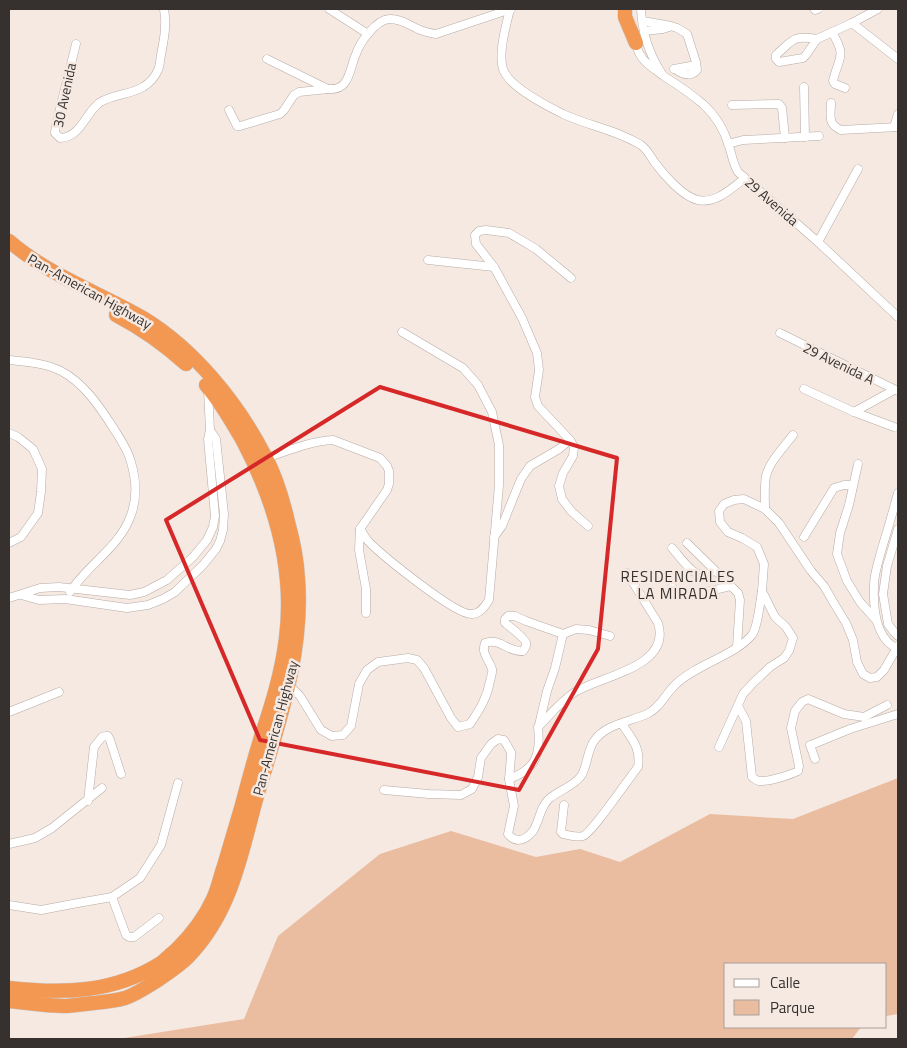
<svg xmlns="http://www.w3.org/2000/svg" width="907" height="1048" font-family="'Titillium Web',sans-serif">
<style>
.green{fill:#eabca0}
.lines{fill:none;stroke-linecap:round;stroke-linejoin:round}
.minor-casing{stroke:#b7aba5;stroke-width:9}
.trunk-casing{stroke:#cbc9c9;stroke-width:15}
.minor{stroke:#fff;stroke-width:8}
.trunk{stroke:#f39852;stroke-width:14}
.marked{fill:none;stroke:#d62828;stroke-width:4;stroke-linejoin:round}
.labels{text-anchor:middle;dominant-baseline:central;stroke-width:5;stroke-linejoin:round;paint-order:stroke}
.street-label{font-size:14px;fill:#36312e;stroke:#f5e9e2}
.neighbourhood-label{font-size:15px;letter-spacing:1px;fill:#36312e;stroke:#f5e9e2}
</style>
<rect width="100%" height="100%" fill="#f5e9e2"/>
<polygon class="green" points="898,778 898,1014 886,1016 886,964 726,964 726,1027 861,1027 852,1039 118,1039 244,1019 278,936 380,854 451,831 536,857 580,849 620,862 710,814 793,819"/>
<g class="lines">
<defs>
<g id="minor">
<polyline points="329,9 368,34"/>
<path d="M510,9C506,26 498,53 503,69C509,87 547,106 563,114C589,126 617,130 641,145C647,149 651,157 655,163C664,175 683,197 698,200C716,204 732,188 745,178"/>
<path d="M641,9C642,32 649,54 662,74"/>
<polyline points="815,10 818,9"/>
<path d="M643,21L671,26L677,28L687,34L696,62L697,70C690,78 682,74 675,69"/>
<polyline points="852,23 898,59"/>
<polyline points="644,31 663,29 669,27"/>
<path d="M832,32C847,58 839,55 833,81L835,84L845,88"/>
<path d="M817,39C793,35 793,40 776,55V59L779,62L803,58L806,55L817,39L852,23L878,9"/>
<path d="M636,43C639,61 652,67 665,77C678,85 691,94 703,104C716,116 724,129 729,146C732,155 733,164 738,172L818,242L898,317"/>
<path d="M76,44L56,125L55,133L60,138C81,137 85,114 99,103C112,94 130,95 143,87C150,83 155,77 158,70C160,66 160,60 161,55C164,39 167,25 164,9"/>
<path d="M267,59L328,89C350,91 349,70 356,54C360,42 376,20 389,19C399,18 409,25 418,29C424,32 430,33 436,34L511,9"/>
<polyline points="674,69 696,65"/>
<polyline points="804,87 805,137"/>
<path d="M831,103C831,115 827,124 841,130L898,127"/>
<polyline points="732,105 779,104 782,108 785,138"/>
<polyline points="229,110 237,126 240,126 280,114 284,110 294,95 299,92 328,89"/>
<polyline points="894,127 898,114"/>
<polyline points="728,144 743,140 819,136"/>
<polyline points="818,242 858,169"/>
<polyline points="428,260 494,267"/>
<polyline points="571,278 536,249 509,233 486,230 479,231 475,235 476,244 494,267 522,318 537,353 539,370 535,397 538,406 570,440 574,447 573,456 563,473 559,486 562,499 571,511 588,526"/>
<polyline points="780,333 898,391"/>
<path d="M9,360C26,362 45,363 61,371C84,383 100,407 114,429C121,440 128,450 131,462C136,479 137,499 131,515C120,547 88,564 70,592"/>
<polyline points="804,389 854,412 894,427"/>
<polyline points="854,412 894,390"/>
<polyline points="9,433 18,437 33,449 42,469 41,492 38,513 21,537 9,543"/>
<path d="M266,458C288,451 310,441 333,440L380,458L387,466L389,471V484L387,490L360,529L359,550L366,589V613"/>
<polyline points="858,464 849,505 840,533 837,554 847,581 860,602 876,620"/>
<path d="M898,493C893,511 888,529 882,548C879,560 874,573 874,585C873,608 875,639 898,649"/>
<path d="M765,509C765,498 764,487 766,476C770,461 784,447 793,435"/>
<path d="M360,529C363,533 365,538 369,542C382,555 456,616 472,614C480,614 485,606 489,600L499,485V445L492,412L478,385L463,368L402,332"/>
<polyline points="898,529 887,566 883,594 888,624 894,632 898,636"/>
<polyline points="494,537 502,526 512,501 521,479 530,466 559,449 570,440"/>
<polyline points="804,537 834,488 844,485 853,485"/>
<polyline points="687,543 738,593 740,600 737,647"/>
<path d="M672,548C682,559 698,586 713,570"/>
<path d="M672,587C674,589 675,592 678,594C686,599 720,588 731,586"/>
<polyline points="21,595 39,600 65,599 127,608 148,605 163,599 175,592 203,565 216,549 220,541 223,530 224,514 216,439 210,430"/>
<polyline points="9,598 40,588 59,587 130,595 144,592 167,580 193,557 207,540 213,527 215,516 208,439 210,430 208,390"/>
<path d="M289,685L300,696L321,730L332,736L343,735L351,726L359,684L367,670L378,662L408,658L417,660L424,668L451,718L458,727L470,724C480,709 487,698 490,681C491,677 493,672 492,669C489,659 481,654 485,643C499,637 509,653 523,651C525,648 527,647 526,643C525,638 510,627 505,623V619L508,616H515L526,621L563,634L576,629L589,630L610,636"/>
<path d="M738,706L746,721L752,777C755,779 755,780 759,781C768,782 790,775 798,771L799,766L791,728L795,711L802,702L808,699L844,714L864,717L887,705"/>
<polyline points="9,712 59,692"/>
<polyline points="539,725 547,691 555,668 563,634"/>
<polyline points="719,747 743,694 753,683 770,667 784,658 789,651 793,638 786,627 775,617 762,591 764,564 757,547 742,538 728,532 720,522 719,511 724,504 734,500 744,499 765,509 779,523 811,571 824,586 835,605 846,623 853,640 857,662 863,674 870,678 877,677 884,670 898,646"/>
<polyline points="815,759 810,745 811,745 850,729 898,714"/>
<path d="M509,779C536,769 541,755 538,727C550,715 561,701 575,692C601,676 672,667 658,623L627,573"/>
<path d="M384,790L429,794L461,795L472,789L478,777L481,758L491,744L498,739L504,740L511,752V757L509,779L514,806L508,834C516,844 526,840 533,831C540,820 540,806 550,798C560,790 574,786 581,776C587,768 587,751 594,741C606,724 629,722 647,714C660,708 666,693 676,684C697,664 734,656 752,635C758,627 760,602 762,591"/>
<polyline points="88,801 94,747 102,737 106,736 108,736 110,740 121,774"/>
<path d="M564,805L561,832L563,834C569,835 577,838 583,836C592,833 629,778 638,767C641,748 632,739 622,724"/>
<polyline points="9,844 35,838 52,828 102,788"/>
<polyline points="112,897 126,935 129,937 134,937 159,918"/>
<polyline points="9,905 41,910 78,903 112,897 140,878 161,845 178,783"/>
</g>
<g id="trunk">
<polyline points="625,9 625,17 636,43"/>
<path d="M9,241C48,275 98,292 143,318C194,349 238,403 265,456C276,476 283,500 288,522C293,540 297,560 298,579C304,657 276,730 255,803C240,859 230,914 188,957C179,966 168,973 158,980C148,986 137,994 125,998C115,1001 104,1002 94,1003C85,1004 76,1005 67,1006C48,1006 28,1003 9,1001"/>
<path d="M116,315C141,328 165,345 186,364"/>
<path d="M9,988C62,994 114,993 161,963C166,959 171,954 176,950C191,935 204,919 213,899C218,889 220,877 224,866C230,846 236,825 242,805C248,782 254,760 261,737C272,704 282,672 286,638C295,568 275,502 243,441C232,422 221,402 206,385"/>
</g>
</defs>
<use href="#minor" class="minor-casing"/>
<use href="#trunk" class="trunk-casing"/>
<use href="#minor" class="minor"/>
<use href="#trunk" class="trunk"/>
</g>
<path class="marked" d="M380,387L617,458L598,649L519,790L260,740L166,520Z"/>
<g class="labels">
<g class="street-label">
<text transform="translate(64 95) rotate(-78)">30 Avenida</text>
<text transform="translate(772 201) rotate(41)">29 Avenida</text>
<text transform="translate(90 291) rotate(29)">Pan-American Highway</text>
<text transform="translate(839 363) rotate(26)">29 Avenida A</text>
<text transform="translate(275 728) rotate(-75)">Pan-American Highway</text>
</g>
<g class="neighbourhood-label">
<text x="678" y="576">RESIDENCIALES<tspan x="678" dy="17">LA MIRADA</tspan></text>
</g>
</g>
<rect width="907" height="1048" fill="none" stroke="#36312e" stroke-width="20"/>
<rect x="724" y="963" width="162" height="65" fill="#f5e9e2" stroke="#a99f9a"/>
<rect x="734" y="979" width="25" height="8" fill="#ffffff" stroke="#a99f9a"/>
<text x="770" y="988" font-size="15" fill="#36312e">Calle</text>
<rect x="734" y="1000" width="25" height="15" fill="#eabca0" stroke="#a99f9a"/>
<text x="770" y="1013" font-size="15" fill="#36312e">Parque</text>
</svg>
